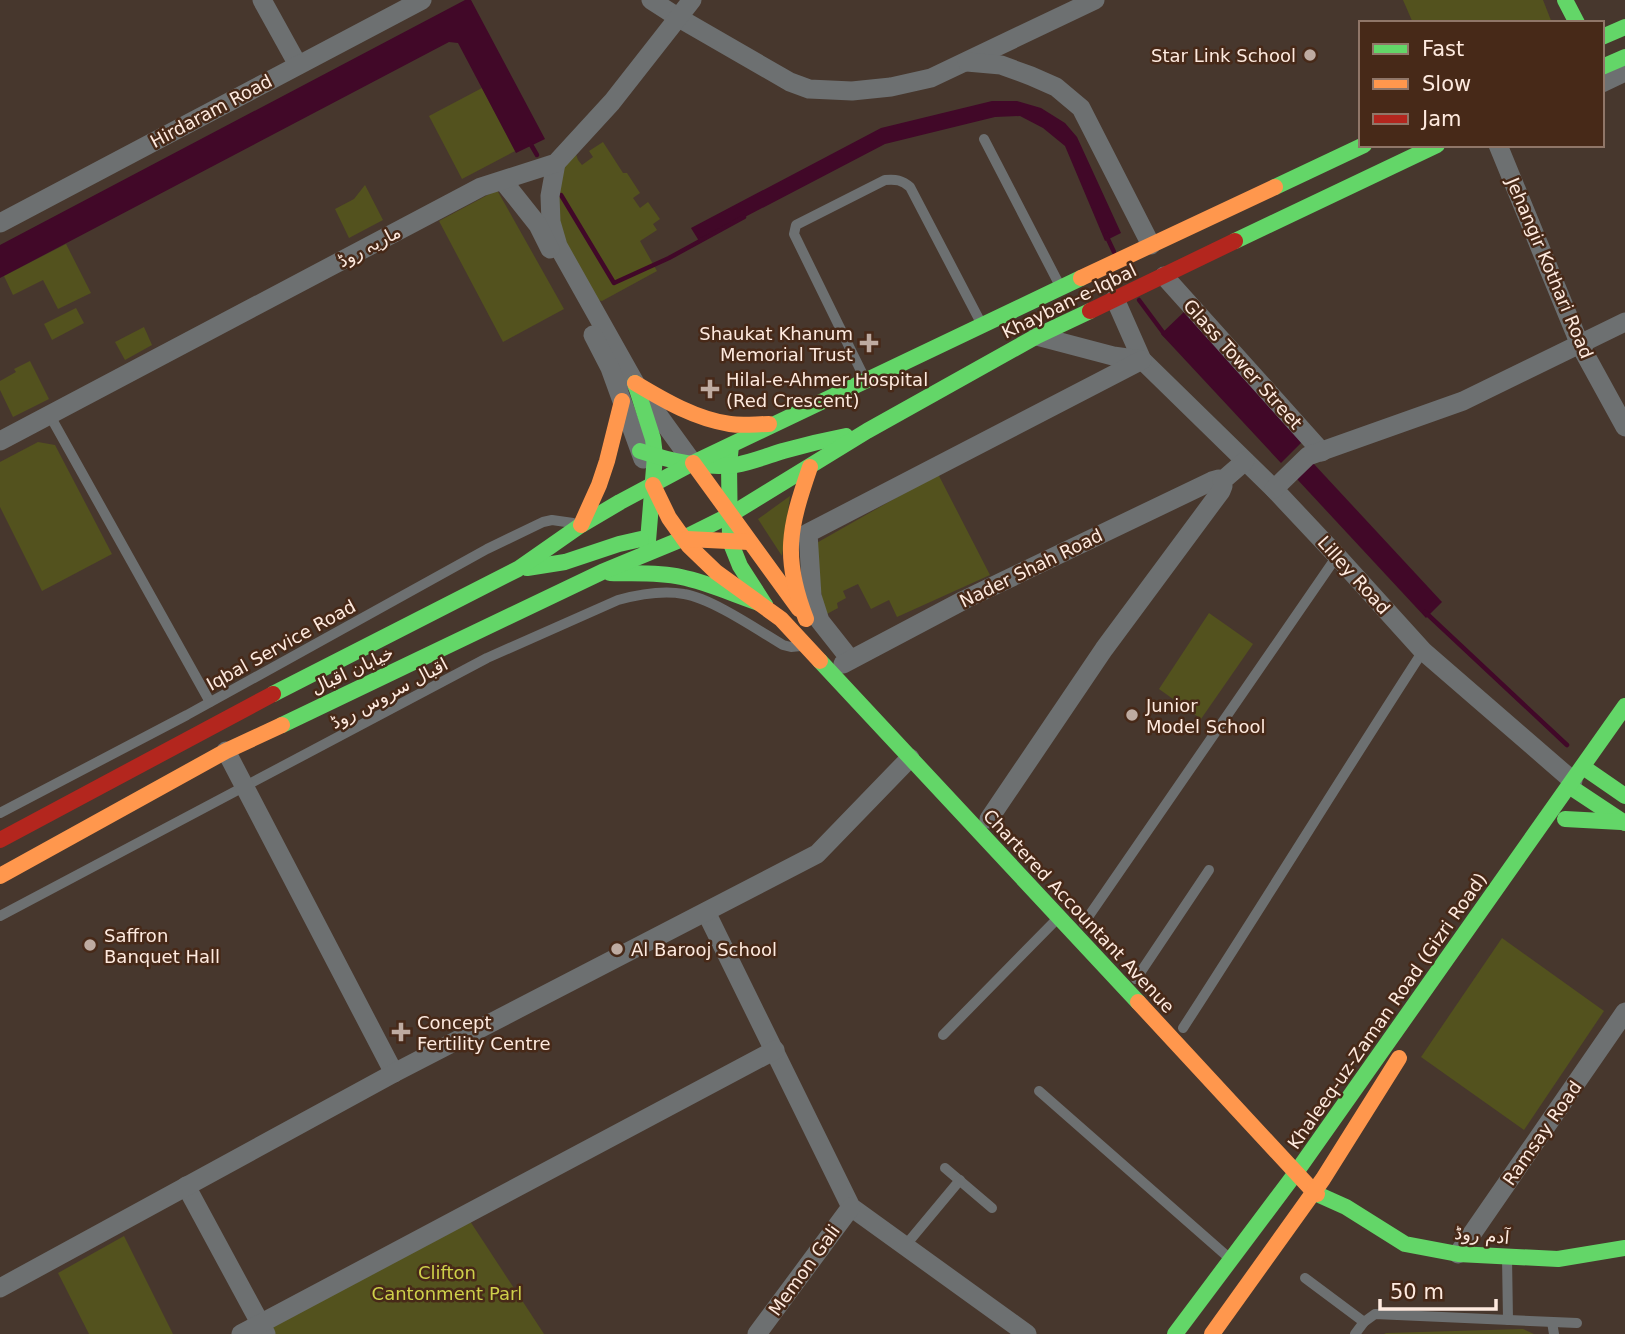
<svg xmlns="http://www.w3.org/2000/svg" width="1625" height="1334" font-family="'DejaVu Sans','Noto Sans Arabic',sans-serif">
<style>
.green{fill:#53521e}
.water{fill:#410828}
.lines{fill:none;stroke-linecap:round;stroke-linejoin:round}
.stream{stroke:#410828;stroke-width:4.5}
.lane{stroke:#6d7071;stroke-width:10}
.street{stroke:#6d7071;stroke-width:19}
.fast{stroke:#63d668;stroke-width:16}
.slow{stroke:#ff974d;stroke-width:16}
.jam{stroke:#b3261e;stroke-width:16}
.poi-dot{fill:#beaba1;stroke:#472918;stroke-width:2.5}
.labels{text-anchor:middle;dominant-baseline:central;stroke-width:5;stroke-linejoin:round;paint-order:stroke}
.poi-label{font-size:18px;fill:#feeadf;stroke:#472918;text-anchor:start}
.street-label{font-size:18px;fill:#feeadf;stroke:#472918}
.park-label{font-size:18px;fill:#ced04a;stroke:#472918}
</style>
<rect width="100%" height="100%" fill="#47372d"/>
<g class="green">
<polygon points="1403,0 1543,0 1552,23 1413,23"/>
<polygon points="482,88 515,151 462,179 429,116"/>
<polygon points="603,142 623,173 627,173 640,193 633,198 640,208 648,202 660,219 653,224 657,230 640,241 657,271 602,301 590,299 558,227 557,214 562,163 574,148 578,160 582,165 593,157 589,151"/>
<polygon points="365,185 383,220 349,238 335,209 354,199"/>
<polygon points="497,190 564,309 503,342 439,221"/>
<polygon points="66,244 91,293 58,309 43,280 13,295 4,276"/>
<polygon points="76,308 84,323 52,340 44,324"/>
<polygon points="144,327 152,345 125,360 115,342"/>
<polygon points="30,361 49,399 13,417 0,390 0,381 16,372 14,369"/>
<polygon points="38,442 55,445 112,554 42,591 0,507 0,462"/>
<polygon points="938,474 990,575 897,617 889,600 871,609 858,584 843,591 846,598 837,603 838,608 825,615 813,545"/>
<polygon points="790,496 782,556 758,519"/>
<polygon points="1209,613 1253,644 1201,719 1159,689"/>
<polygon points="1502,938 1604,1011 1524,1130 1421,1057"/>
<polygon points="466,1215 544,1334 266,1334 261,1324"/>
<polygon points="124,1236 173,1334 89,1334 58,1273"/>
<polygon points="1523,1329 1534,1334 1384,1334 1386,1333"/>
</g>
<g class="water">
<polygon points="465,0 471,0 545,139 516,153 458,43 449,42 0,278 0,245"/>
<polygon points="992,101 1017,101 1041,108 1065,123 1077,137 1121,233 1105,241 1065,146 1043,128 1020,116 995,117 885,144 699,241 691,228 881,128"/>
<polygon points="1186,310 1306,438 1281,463 1161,334"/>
<polygon points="1313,463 1442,602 1426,618 1296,478"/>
</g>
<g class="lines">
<g class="stream">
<polyline points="530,143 537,155"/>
<polyline points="561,195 614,283 669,258 744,217"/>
<polyline points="1106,235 1114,252"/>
<polyline points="1139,300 1165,335"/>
<polyline points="1425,612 1567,745"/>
</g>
<g class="lane">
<polyline points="984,139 1059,284"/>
<path d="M864,377L794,234L796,225L885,180C896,179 902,180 910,187L980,321"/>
<polyline points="49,414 210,702"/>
<polyline points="0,813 187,715 487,549 543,522 552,520 573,523"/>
<path d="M0,916L487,658L618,600C640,594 662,590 684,594C711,598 758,630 783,645L791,647L801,646"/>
<polyline points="1084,923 1337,556"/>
<polyline points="1136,979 1209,870"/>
<path d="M1183,1028C1264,903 1342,776 1423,651"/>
<polyline points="943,1035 1058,918"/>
<polyline points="1039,1091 1228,1257"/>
<polyline points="945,1168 992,1208"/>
<polyline points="905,1246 960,1180"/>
<polyline points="1507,1257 1508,1320"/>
<polyline points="1305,1278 1364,1322"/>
<polyline points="1552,1322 1554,1334"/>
<polyline points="1355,1334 1364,1322 1375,1314 1577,1323"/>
</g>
<g class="street">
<polyline points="262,0 298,65"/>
<polyline points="651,0 679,18 790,82 809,89 852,91 891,87 931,78 1095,0"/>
<polyline points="967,62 1001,65 1031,76 1056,87 1081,108 1151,245"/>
<polyline points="1602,83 1625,72"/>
<polyline points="1498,145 1580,345 1625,427"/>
<polyline points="556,163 550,196 551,222 558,246 635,383 693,463"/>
<polyline points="503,181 538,225 550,249"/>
<polyline points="0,223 422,0"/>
<polyline points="1164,276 1322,452"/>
<polyline points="1115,299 1142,360 1274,489 1337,556 1423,651 1573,781"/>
<polyline points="593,335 610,368 643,459"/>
<polyline points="1037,336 1113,356 1142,360"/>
<polyline points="0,441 481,187 556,163 612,102 692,0"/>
<polyline points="1274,489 1308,456 1463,401 1625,322"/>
<polyline points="850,659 820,621 812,596 808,533 1142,360"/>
<polyline points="843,664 964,600 1212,481 1219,479 1222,481"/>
<polyline points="226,751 394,1073"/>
<polyline points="989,819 1104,649 1221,491 1223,486 1222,481 1245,461"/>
<polyline points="706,912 851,1207 1027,1334"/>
<polyline points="186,1186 266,1334"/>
<polyline points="1458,1254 1625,1012"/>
<polyline points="0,1288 394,1073 817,854 910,758"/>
<polyline points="241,1334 775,1050"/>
<polyline points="757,1334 851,1207"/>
</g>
<g class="fast">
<polyline points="1565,0 1577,23"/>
<polyline points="1602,37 1625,27"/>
<polyline points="1602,67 1625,57"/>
<polyline points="1275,187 1364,145"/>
<polyline points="1235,241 1437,145"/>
<polyline points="635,383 653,439 655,456 647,553"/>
<polyline points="731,446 729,465 730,541 740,566 765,605"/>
<path d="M640,451C671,461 703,469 736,465C752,462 767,456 783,451C804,445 825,440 846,436"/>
<polyline points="527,568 565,562 619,544 641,539"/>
<path d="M610,573C634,574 658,572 681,577C710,583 737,596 765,605"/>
<polyline points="820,661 1138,1002"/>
<polyline points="273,694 518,569 581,525 620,502 693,463 1081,278"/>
<polyline points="282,725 602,572 682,539 730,515 867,431 1037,336 1090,311"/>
<polyline points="1583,767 1625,796"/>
<polyline points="1569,786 1625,823"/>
<polyline points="1565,819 1621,822"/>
<polyline points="1317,1194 1346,1207 1405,1244 1458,1254 1558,1259 1625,1248"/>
<polyline points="1175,1334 1295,1174 1625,706"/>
</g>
<g class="slow">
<polyline points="1081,278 1275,187"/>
<path d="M635,383C665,401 696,419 730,424C743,426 756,424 769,424"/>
<polyline points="693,463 799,609"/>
<polyline points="653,485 669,518 689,546 716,572 781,619 820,661"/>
<polyline points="581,525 599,485 607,461 622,401"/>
<polyline points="687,539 749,542"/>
<path d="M806,619C782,557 789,528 810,467"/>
<polyline points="0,876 226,751 282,725"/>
<polyline points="1138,1002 1314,1192 1317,1194"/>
<polyline points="1212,1334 1323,1179 1399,1058"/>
</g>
<g class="jam">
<polyline points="1090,311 1235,241"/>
<polyline points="0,840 273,694"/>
</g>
</g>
<g class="poi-dot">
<circle cx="1310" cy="55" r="7"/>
<path d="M865.5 332.5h7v7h7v7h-7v7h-7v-7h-7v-7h7z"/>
<path d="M706.5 378.5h7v7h7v7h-7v7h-7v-7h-7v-7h7z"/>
<circle cx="1132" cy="715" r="7"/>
<circle cx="90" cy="945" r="7"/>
<circle cx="617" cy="949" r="7"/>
<path d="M397.5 1021.5h7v7h7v7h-7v7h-7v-7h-7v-7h7z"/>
</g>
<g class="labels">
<g class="poi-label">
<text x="1296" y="55" text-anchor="end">Star Link School</text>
<text x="853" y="333" text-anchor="end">Shaukat Khanum<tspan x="853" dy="21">Memorial Trust</tspan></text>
<text x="726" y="379">Hilal-e-Ahmer Hospital<tspan x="726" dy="21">(Red Crescent)</tspan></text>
<text x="1146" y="705">Junior<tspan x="1146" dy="21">Model School</tspan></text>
<text x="104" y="935">Saffron<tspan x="104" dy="21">Banquet Hall</tspan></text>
<text x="631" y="949">Al Barooj School</text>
<text x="417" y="1022">Concept<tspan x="417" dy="21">Fertility Centre</tspan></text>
</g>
<g class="street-label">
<text transform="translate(211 111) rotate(-28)">Hirdaram Road</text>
<text transform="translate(369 246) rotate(-28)">ماریہ روڈ</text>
<text transform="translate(1550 268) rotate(67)">Jehangir Kothari Road</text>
<text transform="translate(1069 301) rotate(-26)">Khayban-e-Iqbal</text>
<text transform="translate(1243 364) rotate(48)">Glass Tower Street</text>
<text transform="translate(1031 568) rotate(-26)">Nader Shah Road</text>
<text transform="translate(1354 575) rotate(48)">Lilley Road</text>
<text transform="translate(281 645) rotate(-29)">Iqbal Service Road</text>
<text transform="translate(352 670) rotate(-25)">خیابان اقبال</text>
<text transform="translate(389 693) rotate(-28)">اقبال سروس روڈ</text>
<text transform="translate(1079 911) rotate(47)">Chartered Accountant Avenue</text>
<text transform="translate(1387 1011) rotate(-55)">Khaleeq-uz-Zaman Road (Gizri Road)</text>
<text transform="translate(1542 1133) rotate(-55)">Ramsay Road</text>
<text transform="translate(1482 1235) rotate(5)">آدم روڈ</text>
<text transform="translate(804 1270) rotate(-54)">Memon Gali</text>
</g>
<g class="park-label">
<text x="447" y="1272">Clifton<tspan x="447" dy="21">Cantonment Parl</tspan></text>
</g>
</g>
<rect x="1359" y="21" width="245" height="126" fill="#472918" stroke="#907668" stroke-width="2"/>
<rect x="1373" y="44" width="35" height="10" fill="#63d668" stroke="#907668" stroke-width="2"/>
<text x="1422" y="56" font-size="21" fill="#feeadf">Fast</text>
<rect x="1373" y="79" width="35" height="10" fill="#ff974d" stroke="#907668" stroke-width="2"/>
<text x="1422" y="91" font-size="21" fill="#feeadf">Slow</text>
<rect x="1373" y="114" width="35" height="10" fill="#b3261e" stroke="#907668" stroke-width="2"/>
<text x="1422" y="126" font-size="21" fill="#feeadf">Jam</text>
<path d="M1380 1299v10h116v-10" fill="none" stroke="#feeadf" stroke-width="3.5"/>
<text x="1390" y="1299" font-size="21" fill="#feeadf" stroke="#472918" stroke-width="5" paint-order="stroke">50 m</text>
</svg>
